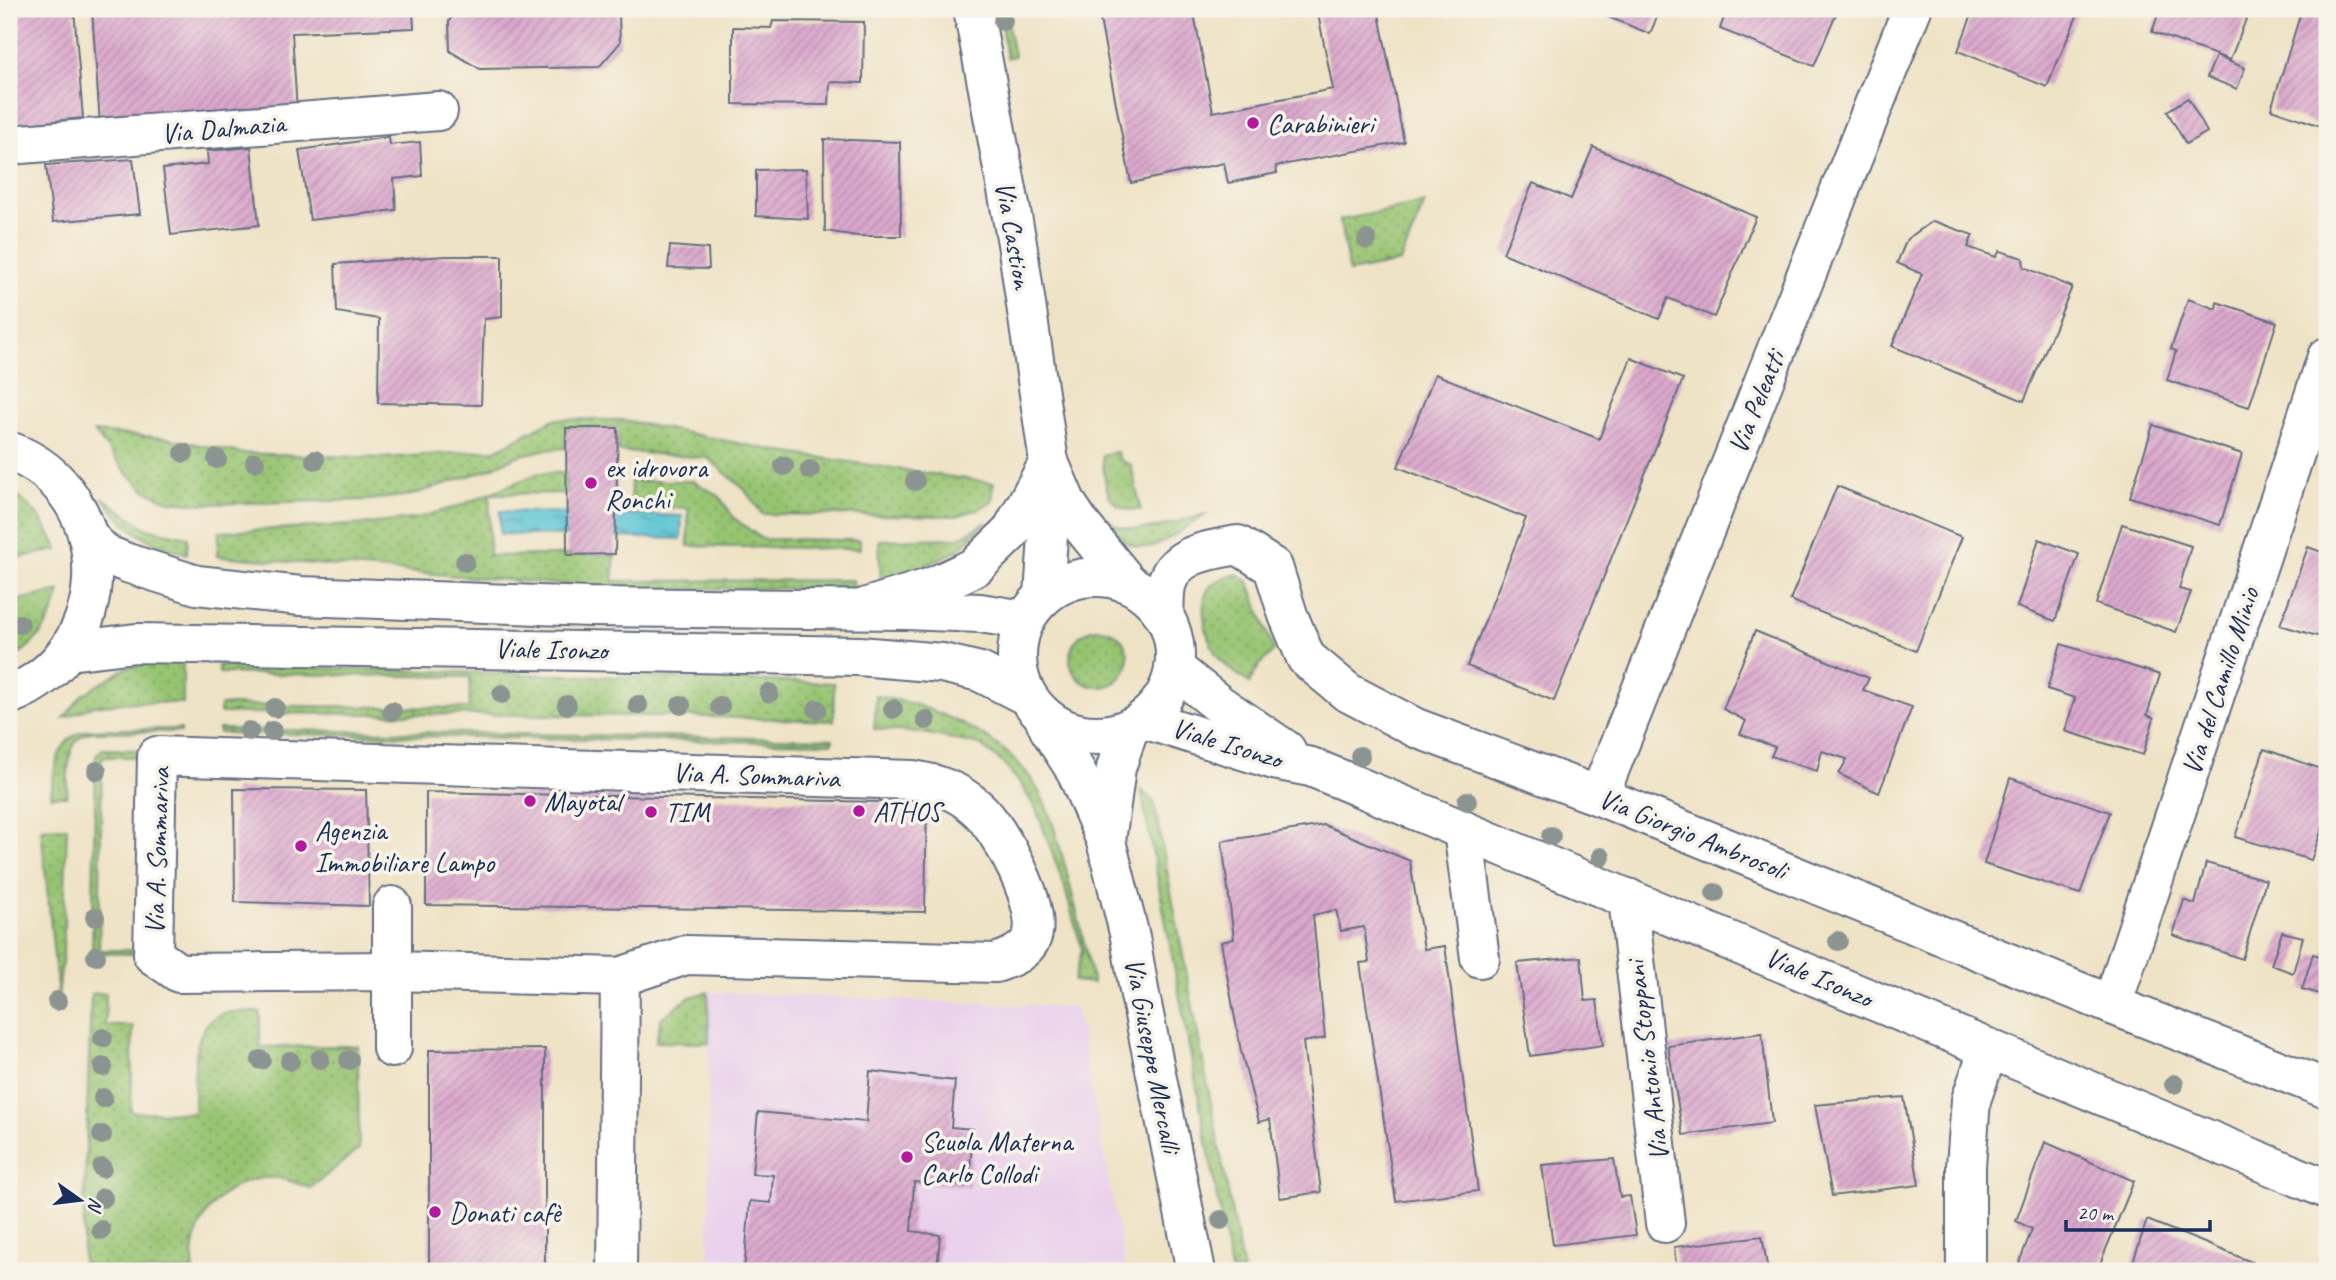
<svg xmlns="http://www.w3.org/2000/svg" width="2336" height="1280" font-family="Caveat,sans-serif">
<style>
.built{fill:#ead1ec}
.green{fill:url(#green-dots);stroke:#597a68;stroke-width:2}
.water{fill:url(#water-ripples);stroke:#3a7998;stroke-width:2}
.building{fill:url(#building-hatch)}
.lines{fill:none;stroke-linecap:round;stroke-linejoin:round}
.minor-casing{stroke:#656e82;stroke-width:42}
.major-casing{stroke:#656e82;stroke-width:42}
.minor{stroke:#fff;stroke-width:38}
.major{stroke:#fff;stroke-width:38}
.tree{fill:#8b9490}
.poi-dot{fill:#b5179e;stroke:#f7f3e8;stroke-width:2.5}
.labels{text-anchor:middle;dominant-baseline:central;stroke-width:7;stroke-linejoin:round;paint-order:stroke}
.poi-label{font-size:28px;fill:#1b2f5e;stroke:#f7f3e8;text-anchor:start}
.street-label{font-size:28px;fill:#1b2f5e;stroke:#f7f3e8}
</style>
<defs>
<pattern id="green-dots" width="8" height="8" patternUnits="userSpaceOnUse" patternTransform="scale(1.75)"><rect width="8" height="8" fill="#97c471"/><path d="M2 2h.1M6 6h.1" fill="none" stroke="#7aa060" stroke-width="1.8" stroke-linecap="round"/></pattern>
<pattern id="water-ripples" width="26" height="14" patternUnits="userSpaceOnUse" patternTransform="scale(1.75)"><rect width="26" height="14" fill="#58c3d3"/><path d="M2 4q2-2 4 0t4 0M15 11q2-2 4 0t4 0" fill="none" stroke="#489fae"/></pattern>
<pattern id="building-hatch" width="6" height="6" patternUnits="userSpaceOnUse" patternTransform="scale(1.75)"><rect width="6" height="6" fill="#dca9cd"/><path d="M-1 1l2-2M0 6l6-6M5 7l2-2" fill="none" stroke="#b28aaa"/></pattern>
</defs>
<rect width="100%" height="100%" fill="#f7f3e8"/>
<filter id="ink" filterUnits="userSpaceOnUse"><feTurbulence type="fractalNoise" baseFrequency=".0143" numOctaves="2"/><feDisplacementMap in="SourceGraphic" scale="14" xChannelSelector="R" yChannelSelector="G"/><feConvolveMatrix kernelMatrix="1 2 1 2 8 2 1 2 1" color-interpolation-filters="sRGB"/></filter>
<filter id="wash" filterUnits="userSpaceOnUse"><feTurbulence type="fractalNoise" baseFrequency=".00686" numOctaves="4" result="noise"/><feDisplacementMap in="SourceGraphic" scale="28" xChannelSelector="R" yChannelSelector="G"/><feGaussianBlur stdDeviation="1.57" result="paint"/><feColorMatrix in="noise" values="0 0 0 0 0 0 0 0 0 0 0 0 0 0 0 0 0 1.4 0 .05"/><feComposite in="paint" operator="in"/></filter>
<g filter="url(#wash)">
<rect width="100%" height="100%" fill="#efe3c6"/>
<polygon class="built" points="708,992 1076,1007 1126,1271 709,1271"/>
<g class="green">
<polygon points="998,9 1005,9 1014,56 1007,58"/>
<polygon points="1425,203 1400,262 1349,272 1340,220"/>
<polygon points="554,419 622,420 782,452 994,483 992,502 978,509 957,516 762,514 744,489 708,458 618,451 617,428 567,428 565,448 543,450 517,456 487,470 412,495 369,500 204,504 168,501 145,490 127,473 94,432 166,438 240,453 383,458 496,450"/>
<path d="M1117,452L1120,460L1131,465L1141,510C1103,512 1106,484 1102,455Z"/>
<polygon points="539,473 566,473 566,493 490,494 489,556 615,554 613,581 853,580 854,588 616,589 217,556 219,532 369,524 418,518 459,506"/>
<polygon points="631,481 693,481 719,496 734,518 762,539 860,540 860,549 688,546 688,508 630,507"/>
<path d="M9,491C36,509 44,521 58,550L9,559Z"/>
<path d="M102,497L146,528L188,537L187,554C141,539 132,535 102,497Z"/>
<path d="M1093,503C1100,511 1107,522 1118,526C1144,536 1181,520 1207,514C1192,522 1179,533 1165,541C1131,561 1107,529 1093,503Z"/>
<polygon points="987,522 959,550 921,568 881,582 879,540 959,538"/>
<path d="M1237,574L1249,582L1274,651L1260,664L1249,683C1239,675 1222,665 1216,654C1206,637 1196,600 1212,585C1218,579 1229,576 1237,574Z"/>
<path d="M60,591C52,624 37,644 9,661V602Z"/>
<circle cx="1099" cy="658" r="29"/>
<polygon points="183,659 183,703 133,702 93,706 64,718 82,695 126,668 153,660"/>
<polygon points="218,665 834,683 834,721 681,716 220,713 220,705 469,708 470,677 219,673"/>
<path d="M876,696C927,703 1002,735 1032,780C1050,807 1057,837 1066,869C1076,907 1085,945 1093,983L1074,981L1082,950L1064,885L1036,809L1019,782L1002,762L980,745L924,733L874,729Z"/>
<path d="M110,729H181V732H91C64,738 69,774 67,796H51C53,774 56,741 82,732C90,729 101,730 110,729Z"/>
<polygon points="218,729 833,739 832,743 219,733"/>
<polygon points="103,749 136,750 136,757 102,757 99,950 132,950 132,954 99,953 98,959 92,959 96,755"/>
<polygon points="1141,790 1154,802 1243,1271 1231,1271"/>
<polygon points="67,827 63,954 58,996 41,828"/>
<polygon points="708,992 709,1043 656,1042 661,1018 690,997"/>
<path d="M106,993V1026H133L131,1112L194,1113C196,1084 186,1019 227,1013C238,1011 250,1012 260,1012V1047L358,1046L359,1149L310,1188C299,1184 289,1180 278,1178C226,1173 186,1222 194,1271H82L91,994Z"/>
</g>
<polygon class="water" points="500,511 682,516 681,539 500,534"/>
<g id="blocks">
<g class="building">
<polygon points="9,9 74,9 83,118 9,126"/>
<polygon points="92,9 413,9 414,28 292,33 297,111 100,125"/>
<polygon points="455,9 611,9 619,15 620,43 599,67 480,69 450,51 449,22"/>
<polygon points="1098,9 1193,9 1213,112 1333,89 1317,9 1378,9 1404,142 1276,166 1277,173 1228,183 1224,163 1131,183"/>
<polygon points="1589,9 1660,9 1650,34"/>
<polygon points="1727,9 1838,9 1814,66 1720,29"/>
<polygon points="1974,9 2080,9 2047,87 1958,51"/>
<polygon points="2160,9 2250,9 2230,60 2152,32"/>
<polygon points="2302,9 2327,9 2327,128 2271,109"/>
<polygon points="773,21 864,22 863,83 830,82 829,105 733,104 733,27 771,28"/>
<polygon points="2216,56 2245,68 2237,89 2207,77"/>
<polygon points="2188,98 2207,132 2186,144 2167,111"/>
<polygon points="389,137 390,145 420,142 422,176 394,179 396,210 310,220 299,150"/>
<polygon points="824,139 900,142 901,236 857,236 825,231"/>
<polygon points="251,147 259,225 171,235 163,169 208,164 207,151"/>
<polygon points="1593,147 1756,217 1714,317 1668,298 1659,319 1503,253 1533,183 1571,199"/>
<polygon points="133,159 140,214 53,222 46,165"/>
<polygon points="806,169 808,219 756,216 756,170"/>
<polygon points="1933,221 1973,235 1968,247 1996,257 2000,251 2023,258 2024,267 2072,287 2024,401 1892,346 1922,274 1897,263 1907,239"/>
<polygon points="670,246 708,249 709,269 668,268"/>
<polygon points="445,256 502,256 502,317 484,319 481,405 378,403 379,319 337,312 335,264"/>
<polygon points="2188,299 2216,309 2217,302 2277,322 2249,407 2167,380 2176,351 2171,349"/>
<polygon points="1631,358 1683,379 1554,701 1467,666 1526,518 1398,467 1435,374 1599,439"/>
<polygon points="2153,425 2242,454 2220,525 2130,497"/>
<polygon points="566,428 618,428 615,554 567,555"/>
<polygon points="1837,486 1962,537 1916,651 1790,600"/>
<polygon points="2122,524 2191,546 2179,589 2191,592 2176,632 2096,604"/>
<polygon points="2039,539 2079,554 2055,621 2017,607"/>
<polygon points="2308,547 2327,554 2327,639 2280,625"/>
<polygon points="1755,631 1869,678 1863,690 1912,707 1879,793 1839,774 1847,759 1822,751 1817,771 1771,756 1775,747 1740,734 1746,721 1723,709"/>
<polygon points="2061,644 2160,675 2147,715 2154,718 2143,755 2065,731 2075,698 2047,689"/>
<polygon points="2264,749 2327,771 2327,798 2324,810 2327,811 2327,815 2311,860 2235,837"/>
<polygon points="2010,778 2110,812 2080,894 1984,864"/>
<polygon points="234,789 366,790 369,906 235,902"/>
<polygon points="426,792 927,803 925,912 426,905"/>
<polygon points="1324,825 1410,861 1424,949 1445,946 1478,1191 1396,1201 1360,963 1369,962 1364,927 1341,931 1336,910 1313,915 1325,1038 1303,1042 1321,1192 1280,1198 1270,1119 1259,1122 1241,1051 1221,942 1234,939 1222,841"/>
<polygon points="2206,863 2266,880 2242,959 2173,935 2184,900 2195,904"/>
<polygon points="2282,932 2303,937 2293,973 2271,965"/>
<polygon points="2327,947 2327,996 2302,989 2313,954 2323,957"/>
<polygon points="1581,957 1585,1001 1597,1000 1603,1045 1530,1056 1517,963"/>
<polygon points="1762,1033 1772,1123 1683,1135 1668,1046"/>
<polygon points="545,1049 545,1271 429,1271 429,1050"/>
<polygon points="870,1071 955,1081 951,1127 973,1129 969,1186 914,1182 911,1231 940,1235 937,1271 744,1271 750,1201 771,1203 773,1175 752,1174 758,1112 866,1122"/>
<polygon points="1904,1097 1919,1185 1832,1196 1815,1105"/>
<polygon points="2045,1142 2134,1181 2097,1271 2016,1271 2032,1229 2016,1221"/>
<polygon points="1614,1159 1620,1197 1630,1196 1636,1235 1553,1245 1542,1165"/>
<polygon points="2147,1220 2252,1262 2256,1271 2130,1271"/>
<polygon points="1762,1236 1768,1271 1677,1271 1674,1247"/>
</g>
</g>
</g>
<g filter="url(#ink)">
<use href="#blocks" fill-opacity="0" stroke="#656e82" stroke-width="2"/>
<g class="lines">
<defs>
<g id="minor">
<polyline points="973,9 1017,243 1049,462 1049,521 1044,596"/>
<polyline points="9,145 438,111"/>
<polyline points="867,607 932,587 975,567 1011,532 1049,462 1067,504 1081,525 1128,583"/>
<path d="M1164,614C1165,605 1164,595 1166,586C1173,553 1211,550 1238,545L1273,567L1288,615L1306,658L1347,692L1416,728L1599,796L2112,1005L2327,1089"/>
<polyline points="1043,715 1049,729 1076,771 1106,841 1130,937 1139,990 1196,1271"/>
<path d="M157,756L913,780C938,784 958,791 977,808C999,827 1045,910 1031,939C1024,953 1009,958 996,963L686,955L620,977L390,971L179,973L153,955Z"/>
<polyline points="1599,796 1912,9"/>
<polyline points="1463,830 1480,958"/>
<polyline points="1106,841 1116,768 1129,728"/>
<polyline points="1628,898 1665,1223"/>
<polyline points="392,906 392,1048"/>
<polyline points="2112,1005 2327,357"/>
<polyline points="617,1271 620,977"/>
<polyline points="1966,1271 1966,1166 1971,1100 1989,1048"/>
</g>
<g id="major">
<path d="M9,451C121,491 119,654 9,695"/>
<polyline points="88,537 105,554 127,563 197,585 301,596 589,607 905,610 980,613 1025,620"/>
<circle cx="1096" cy="656" r="79"/>
<polyline points="68,651 136,643 194,644 859,656 942,663 980,672 1027,696"/>
<polyline points="1174,668 1220,705 1286,750"/>
<polyline points="1144,719 1274,760 1311,767 2327,1189"/>
</g>
</defs>
<use href="#minor" class="minor-casing"/>
<use href="#major" class="major-casing"/>
<use href="#minor" class="minor"/>
<use href="#major" class="major"/>
</g>
<g class="tree">
<circle cx="1003" cy="21" r="10"/>
<circle cx="1367" cy="240" r="10"/>
<circle cx="184" cy="453" r="10"/>
<circle cx="217" cy="459" r="10"/>
<circle cx="315" cy="460" r="10"/>
<circle cx="255" cy="462" r="10"/>
<circle cx="784" cy="466" r="10"/>
<circle cx="810" cy="470" r="10"/>
<circle cx="915" cy="481" r="10"/>
<circle cx="465" cy="562" r="10"/>
<circle cx="20" cy="624" r="10"/>
<circle cx="769" cy="693" r="10"/>
<circle cx="502" cy="694" r="10"/>
<circle cx="567" cy="705" r="10"/>
<circle cx="638" cy="705" r="10"/>
<circle cx="681" cy="705" r="10"/>
<circle cx="720" cy="706" r="10"/>
<circle cx="275" cy="708" r="10"/>
<circle cx="817" cy="709" r="10"/>
<circle cx="893" cy="709" r="10"/>
<circle cx="392" cy="711" r="10"/>
<circle cx="926" cy="720" r="10"/>
<circle cx="249" cy="731" r="10"/>
<circle cx="272" cy="731" r="10"/>
<circle cx="1360" cy="756" r="10"/>
<circle cx="97" cy="771" r="10"/>
<circle cx="1467" cy="801" r="10"/>
<circle cx="1551" cy="836" r="10"/>
<circle cx="1601" cy="857" r="10"/>
<circle cx="1715" cy="893" r="10"/>
<circle cx="95" cy="917" r="10"/>
<circle cx="1838" cy="941" r="10"/>
<circle cx="96" cy="956" r="10"/>
<circle cx="57" cy="1001" r="10"/>
<circle cx="103" cy="1038" r="10"/>
<circle cx="320" cy="1059" r="10"/>
<circle cx="261" cy="1060" r="10"/>
<circle cx="349" cy="1060" r="10"/>
<circle cx="290" cy="1061" r="10"/>
<circle cx="103" cy="1067" r="10"/>
<circle cx="2174" cy="1084" r="10"/>
<circle cx="103" cy="1098" r="10"/>
<circle cx="102" cy="1135" r="10"/>
<circle cx="102" cy="1168" r="10"/>
<circle cx="103" cy="1198" r="10"/>
<circle cx="1221" cy="1220" r="10"/>
<circle cx="101" cy="1230" r="10"/>
</g>
</g>
<g class="poi-dot">
<circle cx="1253" cy="123" r="7"/>
<circle cx="591" cy="483" r="7"/>
<circle cx="530" cy="801" r="7"/>
<circle cx="859" cy="811" r="7"/>
<circle cx="651" cy="812" r="7"/>
<circle cx="301" cy="846" r="7"/>
<circle cx="907" cy="1157" r="7"/>
<circle cx="435" cy="1212" r="7"/>
</g>
<g class="labels">
<g class="poi-label">
<text x="1267" y="123">Carabinieri</text>
<text x="605" y="467">ex idrovora<tspan x="605" dy="32">Ronchi</tspan></text>
<text x="544" y="801">Mayotal</text>
<text x="873" y="811">ATHOS</text>
<text x="665" y="812">TIM</text>
<text x="315" y="830">Agenzia<tspan x="315" dy="32">Immobiliare Lampo</tspan></text>
<text x="921" y="1141">Scuola Materna<tspan x="921" dy="32">Carlo Collodi</tspan></text>
<text x="449" y="1212">Donati cafè</text>
</g>
<g class="street-label">
<text transform="translate(223 128) rotate(-5)">Via Dalmazia</text>
<text transform="translate(1014 235) rotate(80)">Via Castion</text>
<text transform="translate(1756 402) rotate(-68)">Via Peleatti</text>
<text transform="translate(551 649) rotate(1)">Viale Isonzo</text>
<text transform="translate(2220 681) rotate(-72)">Via del Camillo Minio</text>
<text transform="translate(1227 743) rotate(17)">Viale Isonzo</text>
<text transform="translate(756 775) rotate(2)">Via A. Sommariva</text>
<text transform="translate(1693 834) rotate(22)">Via Giorgio Ambrosoli</text>
<text transform="translate(157 851) rotate(-88)">Via A. Sommariva</text>
<text transform="translate(1819 977) rotate(23)">Viale Isonzo</text>
<text transform="translate(1153 1055) rotate(79)">Via Giuseppe Mercalli</text>
<text transform="translate(1647 1061) rotate(-97)">Via Antonio Stoppani</text>
</g>
</g>
<rect width="2336" height="1280" fill="none" stroke="#f7f3e8" stroke-width="35"/>
<g transform="translate(80 1200) rotate(104)" stroke="#f7f3e8" stroke-width="5" paint-order="stroke">
<path d="M0-5L12 26L0 18L-12 26Z" fill="#1b2f5e"/>
<text y="-10" font-size="19" font-weight="bold" text-anchor="middle" fill="#1b2f5e">N</text>
</g>
<path d="M2066 1220v10h144v-10" fill="none" stroke="#1b2f5e" stroke-width="3.5"/>
<text x="2077" y="1220" font-size="21" fill="#1b2f5e" stroke="#f7f3e8" stroke-width="5" paint-order="stroke">20 m</text>
</svg>
